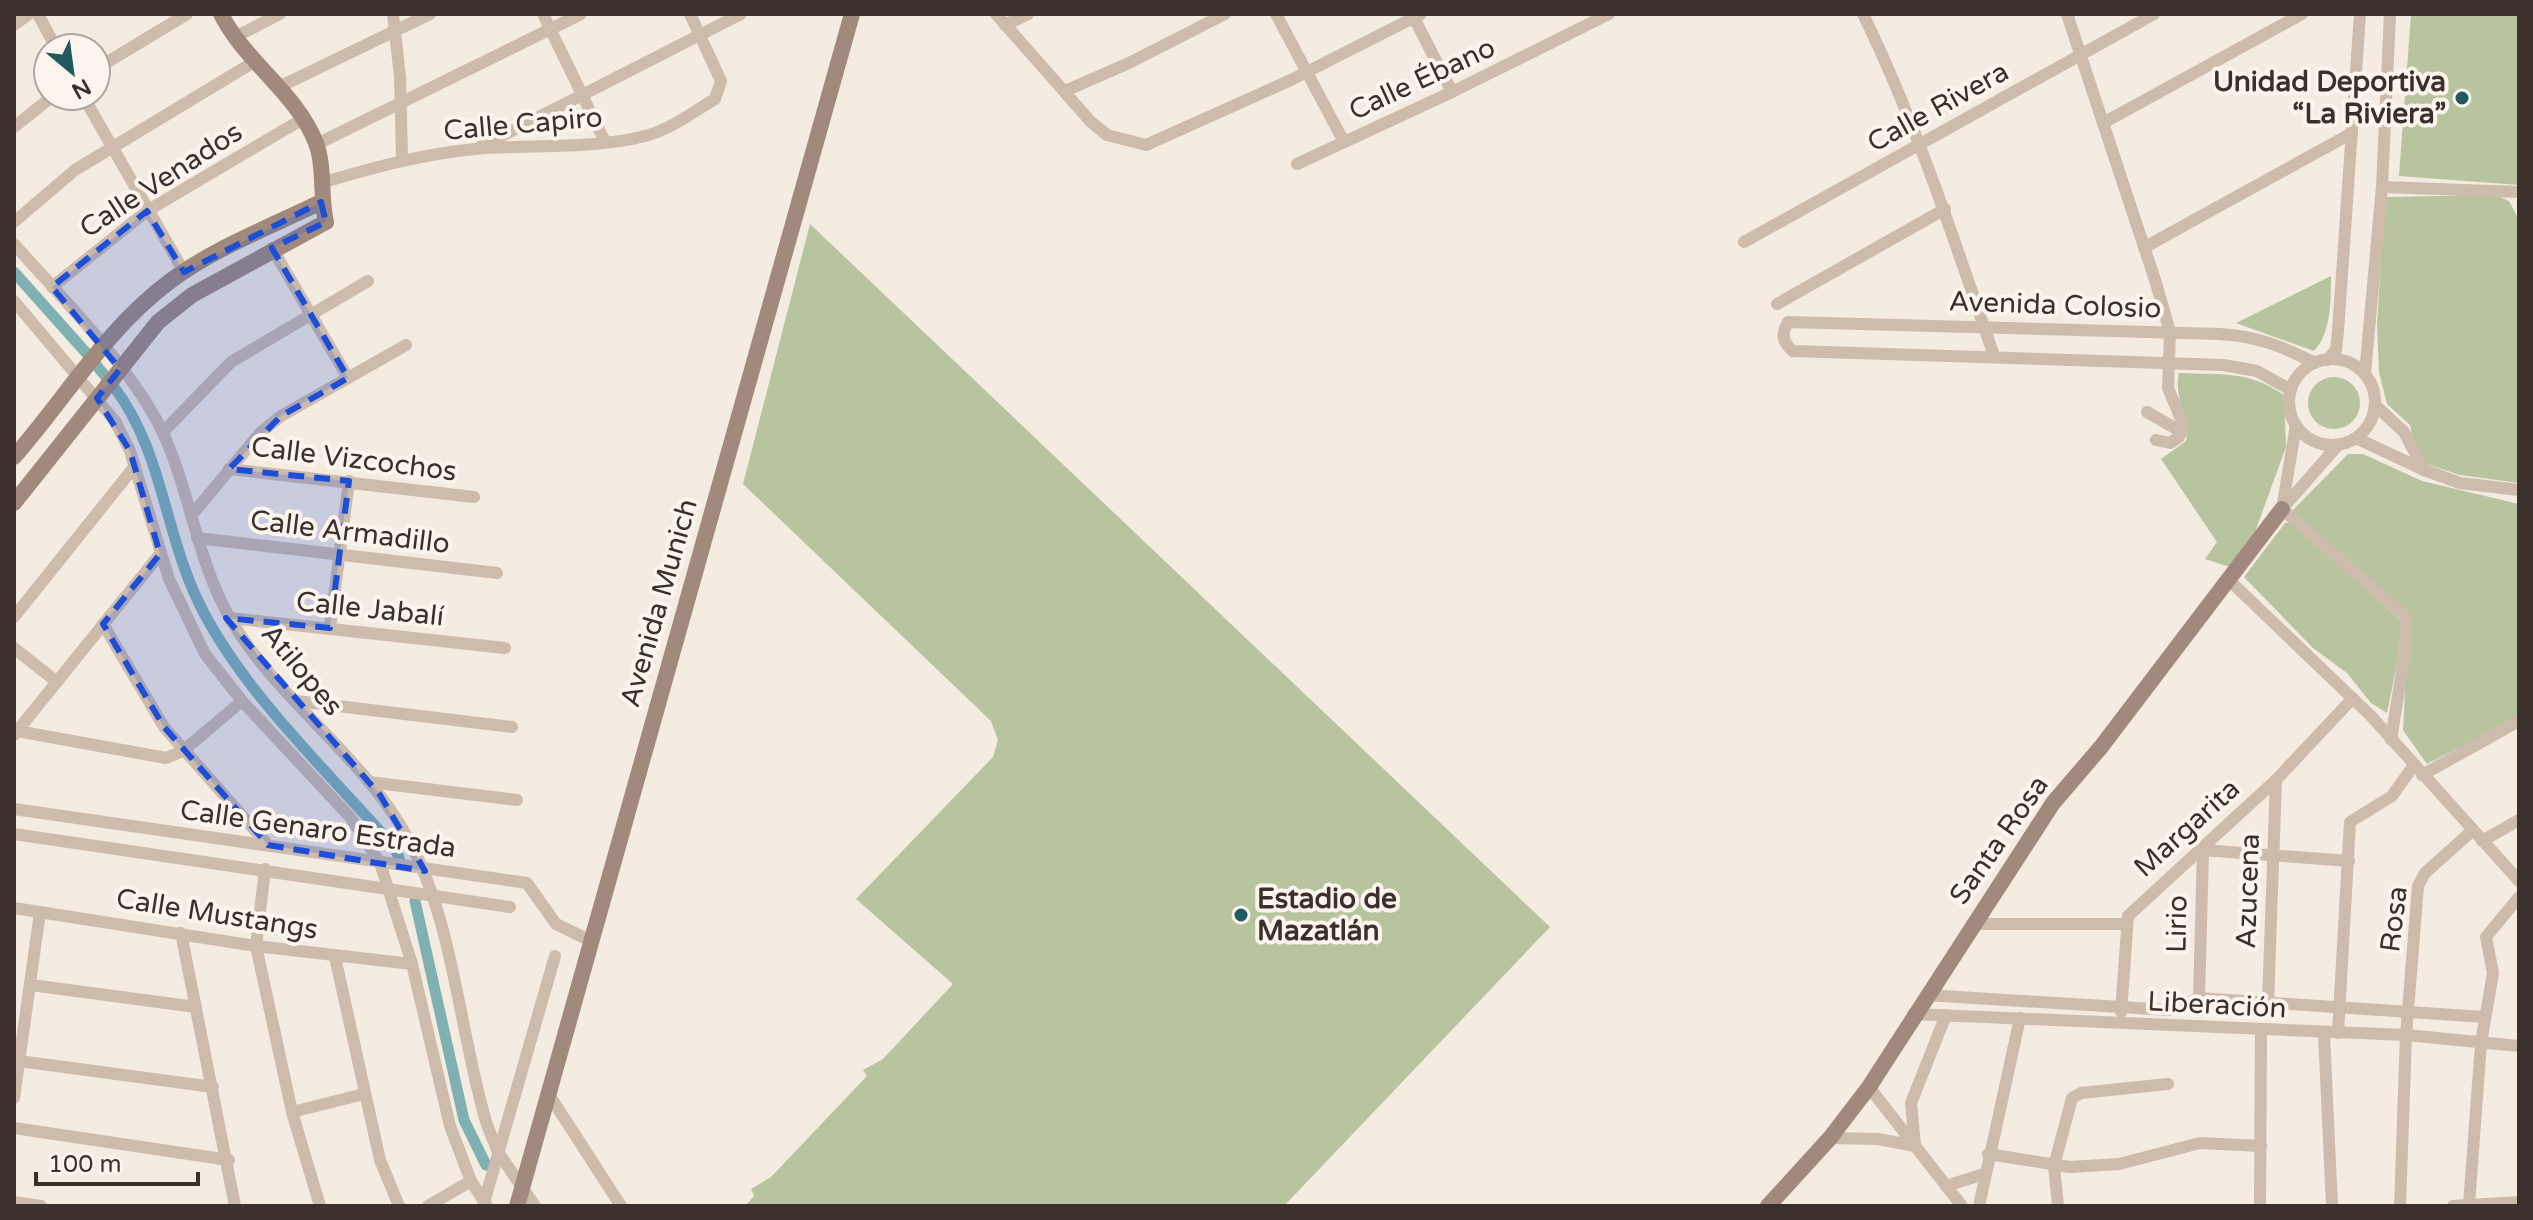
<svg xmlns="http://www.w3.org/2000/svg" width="2533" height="1220" font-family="'Varela Round',sans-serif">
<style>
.green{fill:#b8c4a0}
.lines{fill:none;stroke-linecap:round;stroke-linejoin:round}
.canal{stroke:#7fb0b2;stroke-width:11}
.street{stroke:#cdbbac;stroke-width:12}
.secondary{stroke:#a18a7d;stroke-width:16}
.marked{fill:#1d4ed8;fill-opacity:0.2;stroke:#1d4ed8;stroke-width:6;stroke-dasharray:16 10;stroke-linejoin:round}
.poi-dot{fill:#1f5a5e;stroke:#fbf5ee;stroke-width:3}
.labels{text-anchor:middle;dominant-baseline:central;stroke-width:8;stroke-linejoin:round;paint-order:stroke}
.street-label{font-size:28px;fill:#3b302b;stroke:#fbf5ee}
.poi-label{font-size:28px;font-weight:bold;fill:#3b302b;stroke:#fbf5ee;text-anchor:end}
</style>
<rect width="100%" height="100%" fill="#f4ebe1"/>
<g class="green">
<polygon points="2411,14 2519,14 2519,185 2399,176"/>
<polygon points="2496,195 2509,201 2519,220 2519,483 2460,475 2417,461 2410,425 2387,404 2379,372 2377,326 2385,197"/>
<polygon points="810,224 1550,927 1284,1206 745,1206 754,1196 751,1189 771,1177 867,1076 863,1070 883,1059 953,984 856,899 993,757 998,740 991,721 743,484"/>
<path d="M2331,276C2331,300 2331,333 2314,351L2236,323Z"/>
<path d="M2179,373C2221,375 2248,370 2284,395L2286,447L2255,532L2230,567L2205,559L2217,542L2161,459L2186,441C2190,416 2173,398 2179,373Z"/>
<circle cx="2334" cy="403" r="26"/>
<polygon points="2348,454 2363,454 2422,481 2519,504 2519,717 2427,764 2403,730 2409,614 2292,511"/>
<polygon points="2285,523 2292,523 2400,620 2398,659 2387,713 2371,703 2347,673 2313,648 2244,577"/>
</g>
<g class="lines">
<g class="canal">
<polyline points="14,272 89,356"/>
<polyline points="97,366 106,377"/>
<path d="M114,387C162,450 164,530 198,601C239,688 330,774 395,848L400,861"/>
<polyline points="415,901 464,1120 486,1165"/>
</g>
<g class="street">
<polyline points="38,14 56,48"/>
<polyline points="393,14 400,77 402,159"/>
<polyline points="543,14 605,142"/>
<polyline points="996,14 1091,122 1107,135 1146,145 1291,80 1421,14"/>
<polyline points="1276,14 1344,142"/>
<polyline points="1412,14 1452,92"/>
<path d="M1863,14C1917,125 1954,240 1994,356"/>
<polyline points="2067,14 2156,283 2170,332 2168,388 2183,424 2179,437 2170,443 2156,440"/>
<polyline points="14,25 29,14"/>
<polyline points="1005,25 1028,14"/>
<polyline points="235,37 280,14"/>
<polyline points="96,69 187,14"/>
<polyline points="279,87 430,14"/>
<polyline points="1065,91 1129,63 1225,14"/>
<polyline points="83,96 184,272"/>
<polyline points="2103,123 2302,14"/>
<polyline points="14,127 53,96"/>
<polyline points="317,144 581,14"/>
<polyline points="480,147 741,14"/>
<polyline points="1297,164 1452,92 1609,14"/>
<path d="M321,183C372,168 422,154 475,149C531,144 591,150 645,136C670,130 693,112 715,99L721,81L690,14"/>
<polyline points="2382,187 2519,192"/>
<polyline points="14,222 75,170 254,62"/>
<polyline points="1744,242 2154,14"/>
<path d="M14,244C61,297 134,370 163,433C191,494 197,562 231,620C278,700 361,754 406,835C454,920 459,1032 487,1125L498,1152L535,1206"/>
<polyline points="2145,247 2352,133"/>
<polyline points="272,248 348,378"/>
<polyline points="52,287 147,211 301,120"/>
<polyline points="14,301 115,421 130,451 169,579 205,654 242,701 351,818 380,863 412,964 450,1126 471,1181 487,1206"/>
<polyline points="1777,304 1945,209"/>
<circle cx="2332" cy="402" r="43"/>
<polyline points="2327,360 2336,350 2338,331 2360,14"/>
<polyline points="2365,374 2382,187 2390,14"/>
<path d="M2291,390L2257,371L2223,365L1793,351C1782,342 1781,334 1788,322L2219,334C2256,336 2282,346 2315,363"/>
<polyline points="2147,412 2182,432"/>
<polyline points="2296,425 2282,509 2338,445"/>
<polyline points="163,432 231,362 368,281"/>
<polyline points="2356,438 2424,470 2404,432 2375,405"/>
<polyline points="229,469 474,497"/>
<polyline points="2424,470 2460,483 2519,490"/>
<polyline points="2282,509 2405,616 2404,658 2391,740"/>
<polyline points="191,516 260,433 281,416 406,345"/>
<polyline points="197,538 497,573"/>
<polyline points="2230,581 2371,716 2519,881"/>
<polyline points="14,617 135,466"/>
<polyline points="230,618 505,648"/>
<polyline points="103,624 164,727 268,845"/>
<polyline points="330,628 349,481"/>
<polyline points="14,648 57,682"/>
<polyline points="296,701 512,727"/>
<polyline points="17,731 166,758 183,751 242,701"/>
<polyline points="14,735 160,554"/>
<polyline points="2422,775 2519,721"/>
<polyline points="369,782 517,800"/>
<polyline points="14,809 527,883 556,924 591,941"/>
<polyline points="14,834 510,907"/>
<polyline points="2482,841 2519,820"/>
<polyline points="265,869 256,946 292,1112 320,1206"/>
<polyline points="14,908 256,946 412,964"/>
<polyline points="1972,924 2126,924"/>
<polyline points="181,933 235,1206"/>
<polyline points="335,957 380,1160 399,1206"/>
<polyline points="31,985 196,1007"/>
<polyline points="1926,995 2169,1010 2199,998 2485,1017"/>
<polyline points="2199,998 2203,850 2349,861"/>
<polyline points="2268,1003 2276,780"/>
<polyline points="2121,1012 2128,916 2276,780 2353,698"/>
<polyline points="1913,1014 2406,1035 2519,1046"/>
<polyline points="2338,1033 2350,822 2392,796 2414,765"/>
<polyline points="2324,1034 2332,1206"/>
<polyline points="19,1061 213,1087"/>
<polyline points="1869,1087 1962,1206"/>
<polyline points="548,1093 621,1206"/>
<polyline points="14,1098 40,912"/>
<polyline points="292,1112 364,1094"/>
<polyline points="14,1128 229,1160"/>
<polyline points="1830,1138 1878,1139 1915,1146 1911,1103 1946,1015"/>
<polyline points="1988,1154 2070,1167 2119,1164 2200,1143 2261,1146"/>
<polyline points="1946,1186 1984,1174"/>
<polyline points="14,1202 41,1206"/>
<polyline points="2469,1205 2481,1043 2493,973 2486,937 2519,897"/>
<polyline points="428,1206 471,1181"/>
<polyline points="483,1206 555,956"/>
<polyline points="1979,1206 2020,1018"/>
<polyline points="2058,1206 2054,1166 2072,1098 2081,1093 2168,1084"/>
<polyline points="2260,1206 2261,1032"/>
<polyline points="2400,1206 2406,1035 2418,886 2425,873 2473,830"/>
<polyline points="2453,1206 2519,1202"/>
</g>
<g class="secondary">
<path d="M14,457C64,400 107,328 169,282C214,248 270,227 321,202"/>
<path d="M14,503L158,322L192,295L326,222C320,197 325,167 316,143C296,92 245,62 221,14"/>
<polyline points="517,1206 852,14"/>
<polyline points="1768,1206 1830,1138 1869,1087 2053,803 2101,747 2282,509"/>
</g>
</g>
<path class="marked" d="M321,202L326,222L272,248L348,378L281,416L229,469L349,481L330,628L226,618L380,795L425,871L268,845L164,727L103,624L160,554L130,451L97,398L120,369L52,287L147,211L184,272Z"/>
<g class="poi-dot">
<circle cx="2462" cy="98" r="8"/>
<circle cx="1241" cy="915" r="8"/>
</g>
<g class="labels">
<g class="street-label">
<text transform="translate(1422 79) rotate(-25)">Calle Ébano</text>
<text transform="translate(1938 107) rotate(-29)">Calle Rivera</text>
<text transform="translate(523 124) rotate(-5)">Calle Capiro</text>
<text transform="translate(161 180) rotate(-33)">Calle Venados</text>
<text transform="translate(2055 305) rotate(2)">Avenida Colosio</text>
<text transform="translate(354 459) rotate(7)">Calle Vizcochos</text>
<text transform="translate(350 532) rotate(7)">Calle Armadillo</text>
<text transform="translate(659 603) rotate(-74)">Avenida Munich</text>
<text transform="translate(370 609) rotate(6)">Calle Jabalí</text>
<text transform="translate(302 670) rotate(50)">Atilopes</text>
<text transform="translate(2187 828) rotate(-42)">Margarita</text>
<text transform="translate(318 829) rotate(8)">Calle Genaro Estrada</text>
<text transform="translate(1999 840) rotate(-55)">Santa Rosa</text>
<text transform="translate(2248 891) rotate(-88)">Azucena</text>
<text transform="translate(217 914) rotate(9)">Calle Mustangs</text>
<text transform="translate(2394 919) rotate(-83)">Rosa</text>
<text transform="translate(2177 924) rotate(-89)">Lirio</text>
<text transform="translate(2217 1005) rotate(3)">Liberación</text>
</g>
<g class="poi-label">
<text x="2446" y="82">Unidad Deportiva<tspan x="2446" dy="32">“La Riviera”</tspan></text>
<text x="1257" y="899" text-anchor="start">Estadio de<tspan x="1257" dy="32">Mazatlán</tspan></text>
</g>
</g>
<rect width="2533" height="1220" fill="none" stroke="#3b302b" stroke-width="32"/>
<g transform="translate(72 72) rotate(151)"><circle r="38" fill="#fbf5ee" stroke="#aea6a0" stroke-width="2"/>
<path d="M0-6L14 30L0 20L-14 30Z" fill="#1f5a5e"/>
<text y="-12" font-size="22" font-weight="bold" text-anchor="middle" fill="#3b302b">N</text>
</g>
<path d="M36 1172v12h162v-12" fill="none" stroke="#3b302b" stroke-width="4"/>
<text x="48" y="1172" font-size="24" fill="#3b302b" stroke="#fbf5ee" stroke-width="6" paint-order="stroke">100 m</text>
</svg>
